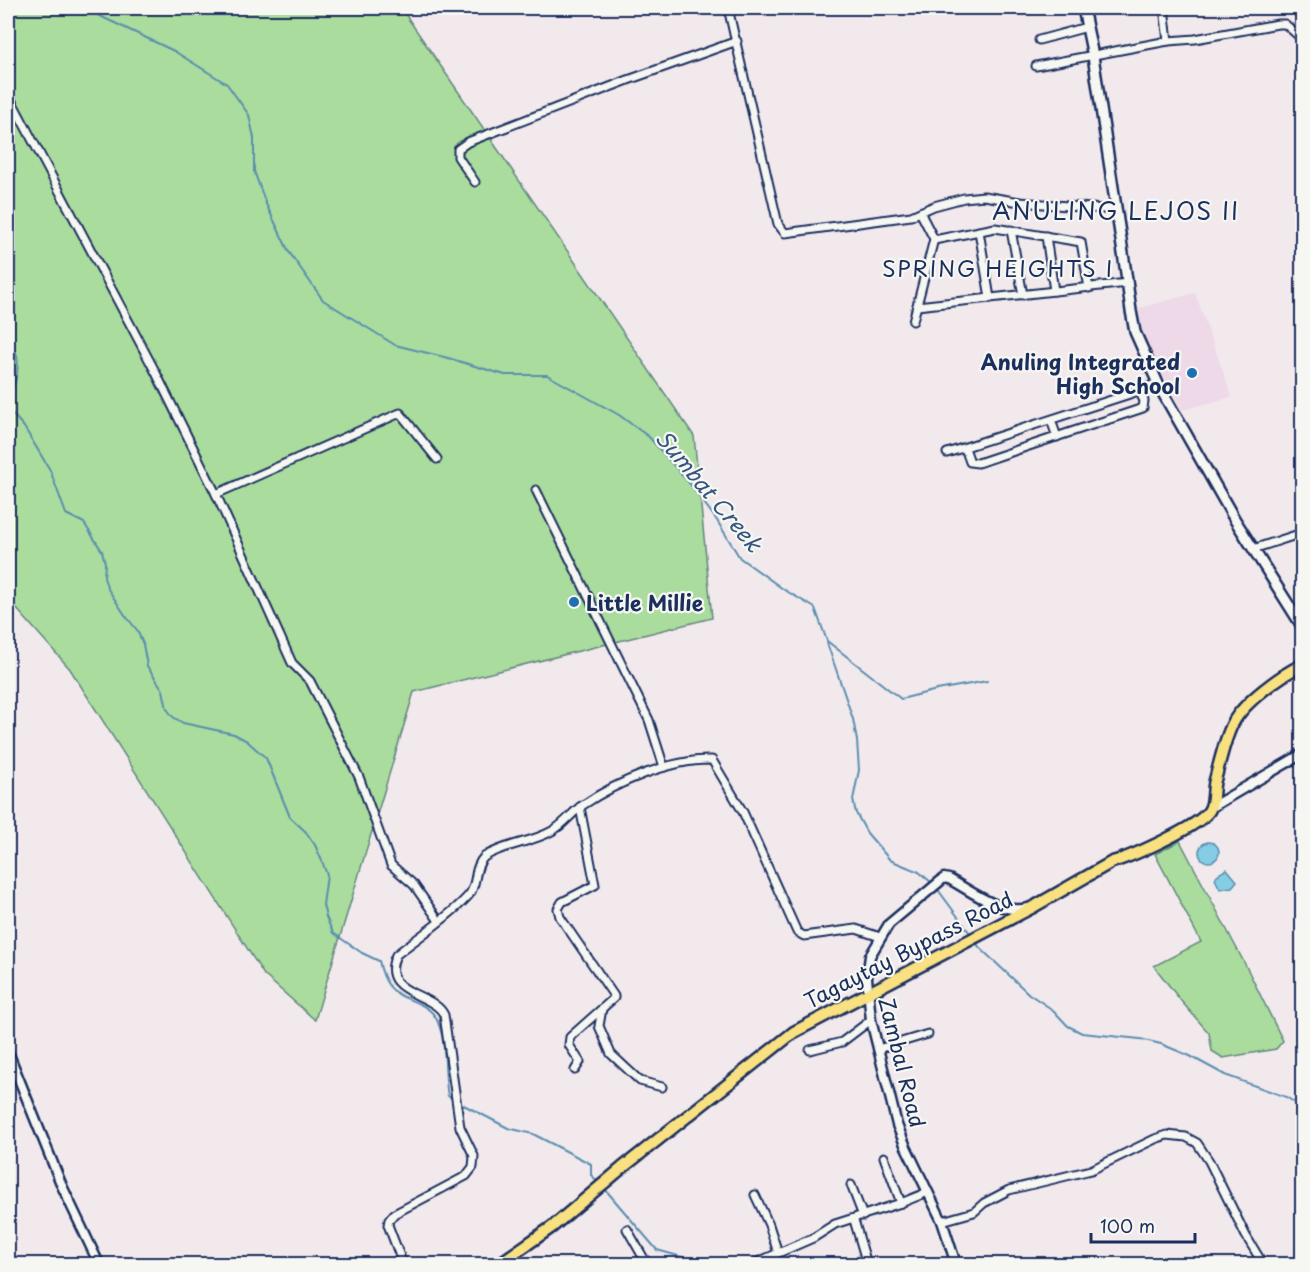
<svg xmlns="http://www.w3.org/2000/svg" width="1310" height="1272" font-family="'Playpen Sans',sans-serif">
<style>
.built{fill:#edd9e7}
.green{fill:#aadc9d;stroke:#62867e;stroke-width:1.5}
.water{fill:#84cde5;stroke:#5a8eaf;stroke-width:1.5}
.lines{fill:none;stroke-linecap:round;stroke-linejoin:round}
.stream{stroke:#5a8eaf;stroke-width:2}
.minor-casing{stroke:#1b2f5e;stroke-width:11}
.tertiary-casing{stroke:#1b2f5e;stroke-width:13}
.secondary-casing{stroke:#1b2f5e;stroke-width:14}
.primary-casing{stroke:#1b2f5e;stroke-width:15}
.minor{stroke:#f6f6f2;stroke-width:7}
.tertiary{stroke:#f6f6f2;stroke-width:8}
.secondary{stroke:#f6f6f2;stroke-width:9}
.primary{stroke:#f9e181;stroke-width:10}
.poi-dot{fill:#1f6fb2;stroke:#f6f6f2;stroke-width:2}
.labels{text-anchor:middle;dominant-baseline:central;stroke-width:4.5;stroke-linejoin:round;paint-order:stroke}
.poi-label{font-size:21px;font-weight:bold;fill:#1b2f5e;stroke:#f6f6f2;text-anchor:end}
.street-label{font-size:21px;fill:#1b2f5e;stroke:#f6f6f2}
.neighbourhood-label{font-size:22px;letter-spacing:1.5px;fill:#1b2f5e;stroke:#f6f6f2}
.water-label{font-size:22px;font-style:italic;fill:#355680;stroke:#f6f6f2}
.quarter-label{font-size:24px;letter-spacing:1.5px;fill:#1b2f5e;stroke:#f6f6f2}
</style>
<rect width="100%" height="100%" fill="#f2e9ed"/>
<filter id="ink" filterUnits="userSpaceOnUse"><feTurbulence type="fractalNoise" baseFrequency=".0167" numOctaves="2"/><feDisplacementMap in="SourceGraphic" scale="12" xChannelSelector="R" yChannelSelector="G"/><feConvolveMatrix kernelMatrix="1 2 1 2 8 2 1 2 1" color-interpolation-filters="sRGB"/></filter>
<g filter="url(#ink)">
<polygon class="built" points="1195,293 1232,397 1182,410 1148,348 1136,309"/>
<g class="green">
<polygon points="8,8 401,8 694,436 712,618 414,692 315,1020 264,975 70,669 8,599"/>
<polygon points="1180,841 1246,966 1283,1041 1276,1049 1223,1058 1212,1051 1209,1033 1181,1001 1154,966 1201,942 1155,854"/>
</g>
<g class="water">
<circle cx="1209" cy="852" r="10"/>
<polygon points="1227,869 1237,881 1232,887 1220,889 1215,879 1217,875"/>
</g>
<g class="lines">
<g class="stream">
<polyline points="83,8 174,51 227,84 249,115 254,138 254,171 266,204 289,252 323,300 395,345 448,358 505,375 547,375 619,415 649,437 690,484 716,519 740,558 783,589 815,608 827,641 901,699 937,690 987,681"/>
<path d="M8,341C25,355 16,383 8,401"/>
<path d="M8,409L24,427L50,470L66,514L84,523L102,551L105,563L104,578L108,589L125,615L137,630L143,644L147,666L163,690L167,709L173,717L183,723L234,734L247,741L266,758L290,817L306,832L315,845L322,861L327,875L323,905L326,917L333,933L362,953L379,961C381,970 384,980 390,987C401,1001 427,1001 436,1018C448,1041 443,1072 448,1096L453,1099"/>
<polyline points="827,643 853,719 857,741 859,770 853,800 856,813 867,833 890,860 919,872 932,883"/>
<polyline points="936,887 972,936"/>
<polyline points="975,940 979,947 1029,994 1053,1010 1068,1026 1082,1033 1140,1039 1161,1044 1190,1056 1225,1075 1286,1097 1302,1107"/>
<polyline points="458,1102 508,1128 533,1134 591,1164 591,1175 598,1182"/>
<polyline points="1302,1178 1302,1187"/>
<polyline points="604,1188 657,1250 707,1264"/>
</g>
<defs>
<g id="minor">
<polyline points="728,8 778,224 785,233 911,216 934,206 964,198 984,196 1020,202 1115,210"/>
<polyline points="1164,8 1168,41"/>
<polyline points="1039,40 1087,27"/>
<polyline points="1036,66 1168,41 1195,39 1278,24 1285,24 1302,39"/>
<polyline points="8,94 156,373 216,494 292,663 310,681 359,777 391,865 414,885 439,921"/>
<polyline points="475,182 458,157 458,149 468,142 628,80 737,41"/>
<polyline points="1011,230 1023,295"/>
<polyline points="979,231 990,298"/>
<polyline points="1046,236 1054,291"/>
<polyline points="934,240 995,228 1081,242 1089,288"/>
<polyline points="917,306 1128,283"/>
<polyline points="913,321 934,239 920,212"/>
<polyline points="1051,420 1057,437"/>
<polyline points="965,448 970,462 978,463 1143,408 1144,401 1139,391"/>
<polyline points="947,453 1139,391 1157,383"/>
<polyline points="536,490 649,720 664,767"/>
<polyline points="216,494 400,413 437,459"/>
<polyline points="1253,549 1302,533"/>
<polyline points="602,1009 599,1026 611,1054 640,1081 662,1087"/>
<polyline points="878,1049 928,1034"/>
<polyline points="810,1050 842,1042 871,1020"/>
<polyline points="575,1070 580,1062 569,1045 570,1037 614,998 614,996 560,917 558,909 562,902 595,885 580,807"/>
<polyline points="884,1157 901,1203"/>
<polyline points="851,1185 863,1216"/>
<polyline points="755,1195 769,1225 778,1253"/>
<polyline points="854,1220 867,1264"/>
<polyline points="942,1221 974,1212 984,1203 1009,1190 1091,1170 1155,1139 1167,1135 1186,1137 1197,1143 1209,1161 1246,1236 1263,1264"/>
<polyline points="627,1229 647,1264"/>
<path d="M403,1264L388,1225L389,1220L394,1214L466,1176L473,1167L474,1156L460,1127L444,1015C434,992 378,995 396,955C417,938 452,915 469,895C478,884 473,868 484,857C504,844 531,843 552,831C565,824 572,812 583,805C617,782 671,759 712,760L743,812L797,932L804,936L811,935L856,929L880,937"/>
<polyline points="753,1264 813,1238 835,1224 901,1203 928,1192"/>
</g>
<g id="tertiary">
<polyline points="1210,808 1302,754"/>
<polyline points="8,1052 62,1186 99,1264"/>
<path d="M956,1264L942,1221L906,1147L897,1125L871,1020L867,978L870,956L889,924L944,878L949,879C971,891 1001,915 1028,908"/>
</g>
<polyline id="secondary" points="1083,8 1093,56 1126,273 1131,311 1135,332 1160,388 1235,520 1302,626"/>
<path id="primary" d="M499,1264L552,1227L622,1168L794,1032L1035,906L1112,862C1131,857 1198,827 1209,811C1215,802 1212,791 1215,780C1220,762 1224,740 1233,723C1244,702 1281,675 1302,665"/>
</defs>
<use href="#minor" class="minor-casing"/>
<use href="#tertiary" class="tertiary-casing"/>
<use href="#secondary" class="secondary-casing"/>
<use href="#primary" class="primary-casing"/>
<use href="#minor" class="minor"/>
<use href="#tertiary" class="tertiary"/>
<use href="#secondary" class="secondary"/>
<use href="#primary" class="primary"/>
</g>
</g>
<g class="poi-dot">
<circle cx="1192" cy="373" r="6"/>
<circle cx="574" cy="602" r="6"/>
</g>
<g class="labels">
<g class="poi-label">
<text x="1180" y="361">Anuling Integrated<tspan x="1180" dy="24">High School</tspan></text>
<text x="586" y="602" text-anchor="start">Little Millie</text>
</g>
<g class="street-label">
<text transform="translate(908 949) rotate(-27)">Tagaytay Bypass Road</text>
<text transform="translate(903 1062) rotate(76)">Zambal Road</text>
</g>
<g class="neighbourhood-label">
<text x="998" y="267">SPRING HEIGHTS I</text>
</g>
<g class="water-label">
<text transform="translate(710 490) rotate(50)">Sumbat Creek</text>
</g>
<g class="quarter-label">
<text x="1116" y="210">ANULING LEJOS II</text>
</g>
</g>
<rect width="1310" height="1272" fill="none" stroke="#f6f6f2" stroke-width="30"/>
<rect x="15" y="15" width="1280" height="1242" fill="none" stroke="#1b2f5e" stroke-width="2" filter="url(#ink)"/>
<path d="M1091 1233v9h104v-9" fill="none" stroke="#1b2f5e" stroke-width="3"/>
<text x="1100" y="1233" font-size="18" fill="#1b2f5e" stroke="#f6f6f2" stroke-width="4.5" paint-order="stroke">100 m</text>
</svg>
